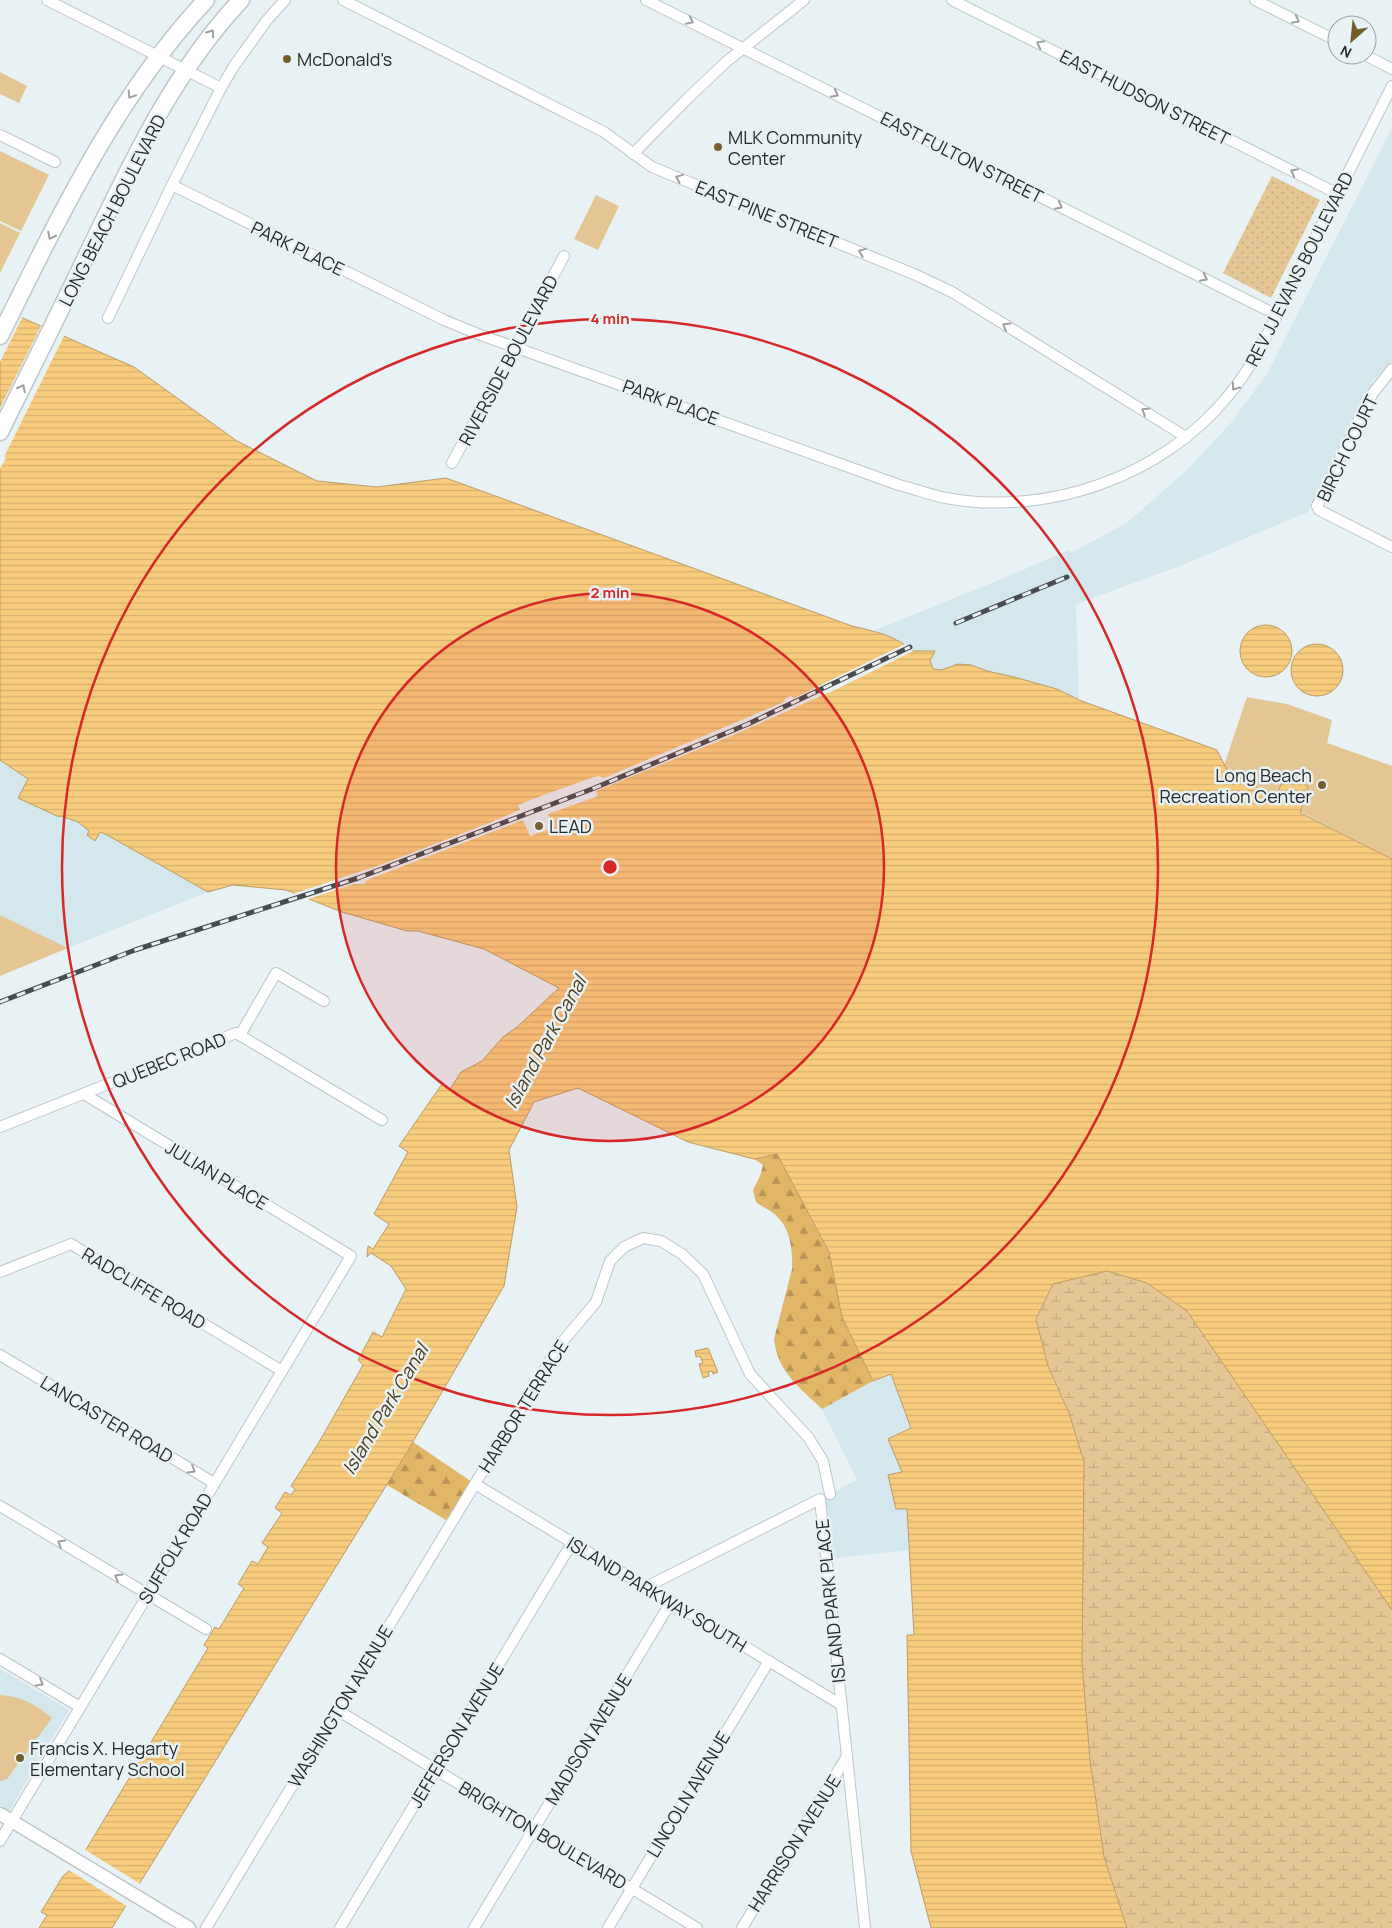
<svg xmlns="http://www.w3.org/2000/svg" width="1392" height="1928" font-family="Manrope,sans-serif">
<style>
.built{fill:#d4e7ec}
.grass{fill:#e3c693}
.forest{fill:url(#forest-firs)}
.wetland{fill:url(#wetland-marsh)}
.park{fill:url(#park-dots)}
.water{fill:url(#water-rules);stroke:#ba9c65}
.pier{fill:#e8f1f4}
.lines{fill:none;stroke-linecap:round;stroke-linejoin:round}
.minor-casing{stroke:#bdc6c9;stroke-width:12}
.tertiary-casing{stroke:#bdc6c9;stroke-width:15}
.primary-casing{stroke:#bdc6c9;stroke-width:19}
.minor{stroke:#fff;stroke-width:10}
.tertiary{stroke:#fff;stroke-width:12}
.primary{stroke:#fff;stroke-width:16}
.rail-casing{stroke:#484c4e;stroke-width:5}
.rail{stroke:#e8f1f4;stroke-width:3;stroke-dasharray:9;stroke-linecap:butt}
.oneway{stroke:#9ea0a0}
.ring{fill:none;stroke:#d62828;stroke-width:2.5}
.poi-dot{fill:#765d2e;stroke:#e8f1f4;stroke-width:2}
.labels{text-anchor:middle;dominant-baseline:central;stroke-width:5;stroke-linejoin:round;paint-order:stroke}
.poi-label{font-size:18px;fill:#282b2c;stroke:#e8f1f4;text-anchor:start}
.street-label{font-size:18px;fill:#282b2c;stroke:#e8f1f4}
.water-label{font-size:19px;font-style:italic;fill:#4d3b19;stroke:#e8f1f4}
.centre{fill:#d62828;stroke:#e8f1f4;stroke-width:2.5}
.ring-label{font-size:15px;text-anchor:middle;font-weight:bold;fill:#d62828;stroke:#e8f1f4;stroke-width:5;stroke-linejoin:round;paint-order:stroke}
</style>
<defs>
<pattern id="forest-firs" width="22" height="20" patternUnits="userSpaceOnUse" patternTransform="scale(1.25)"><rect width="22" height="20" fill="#e2b667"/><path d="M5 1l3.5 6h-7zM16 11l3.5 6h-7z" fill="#b79455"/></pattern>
<pattern id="wetland-marsh" width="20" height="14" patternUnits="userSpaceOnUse" patternTransform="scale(1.25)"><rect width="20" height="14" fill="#e3c693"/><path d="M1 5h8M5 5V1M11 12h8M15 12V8" fill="none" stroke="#c3aa7f"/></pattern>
<pattern id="park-dots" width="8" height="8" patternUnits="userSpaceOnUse" patternTransform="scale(1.25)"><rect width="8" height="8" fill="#e3c693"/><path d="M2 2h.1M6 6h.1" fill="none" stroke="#c3aa7f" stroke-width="1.8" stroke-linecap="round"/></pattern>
<pattern id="water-rules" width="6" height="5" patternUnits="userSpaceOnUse" patternTransform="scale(1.25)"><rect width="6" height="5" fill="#f8cc7d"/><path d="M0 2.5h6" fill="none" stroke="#d5af6c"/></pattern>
</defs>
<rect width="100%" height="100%" fill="#e8f1f4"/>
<g class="built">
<polygon points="1392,128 1392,360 1374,380 1308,512 1180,566 1076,604 1079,700 1057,689 985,670 971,665 958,664 941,670 932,669 930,661 935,651 913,651 903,643 873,631 1016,573 1069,550 1071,553 1128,522 1187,470 1230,424 1267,374"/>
<polygon points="0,760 28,779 18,798 59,817 61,816 78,822 89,831 95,841 100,832 107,835 208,892 68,948 0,915"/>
<polygon points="891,1374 911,1428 888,1439 903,1473 888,1476 907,1508 908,1550 827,1559 820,1499 857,1480 822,1409 873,1381"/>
<polygon points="0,1669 69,1710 9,1811 0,1805"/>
</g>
<g class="grass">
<polygon points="0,72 27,86 19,103 0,94"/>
<polygon points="0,151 49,175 21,231 0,221"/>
<polygon points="596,195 619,206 598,250 574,239"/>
<polygon points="0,223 20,233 0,273"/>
<polygon points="1247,697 1287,704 1332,720 1327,743 1392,766 1392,859 1300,812 1276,797 1228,772 1224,765"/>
<polygon points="0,915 68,948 0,976"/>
<path d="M0,1695C21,1696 36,1705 52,1718L7,1779L0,1781Z"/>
</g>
<g class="forest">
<path d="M777,1154L829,1252L842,1317L873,1381L822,1409C800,1388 777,1371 774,1339L792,1269C793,1250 790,1225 773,1213C768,1209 761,1206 756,1202L753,1190L760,1176L763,1165L754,1159Z"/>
<polygon points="413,1442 475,1484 451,1523 387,1485"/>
</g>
<polygon class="wetland" points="1107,1271 1147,1283 1188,1311 1392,1610 1392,1928 1127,1928 1104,1857 1090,1760 1082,1663 1069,1413 1048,1366 1036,1319 1053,1284"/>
<polygon class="park" points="1272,176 1320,200 1271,298 1223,273"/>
<g class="water">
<path d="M0,308L134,367L237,441L317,481L377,487L446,478L852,626C874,631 896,636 913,651H935L930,661L933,669L941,670L958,664L971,665L987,671L1014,677L1057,689L1079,700L1217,750L1228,772L1276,797L1284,777L1308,786L1300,813L1392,859V1610L1187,1311L1147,1283L1107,1271L1053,1284L1036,1319L1048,1366L1069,1413L1084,1462L1082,1663L1090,1760L1104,1857L1127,1928H931L911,1851L907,1635H914L907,1509H896L888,1475L902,1472L888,1439L911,1428L891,1374L873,1381L842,1317L829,1252L777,1154L754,1159L688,1142L578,1088L534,1102L509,1150L517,1207L504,1286L407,1452L112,1928H39L47,1915L41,1912L63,1876L70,1870L73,1871L208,1648L204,1645L215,1627L219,1629L244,1588L238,1584L252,1561L258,1564L268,1547L262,1543L282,1513L275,1508L285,1492L291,1495L295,1489L291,1486L318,1444L363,1365L358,1360L373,1332L382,1337L406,1289L391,1266L371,1253L367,1257L368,1246L373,1249L389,1224L374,1214L408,1152L399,1146L442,1084L450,1089L461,1072L482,1061L503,1037L517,1027L559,988L484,949L418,931H407L342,912L286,890L233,885L208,892L107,835L100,832L95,841L87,835L89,831L78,822L61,816L59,817L18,798L28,779L0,760Z"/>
<circle cx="1266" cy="651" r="26"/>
<circle cx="1317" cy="670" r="26"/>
<polygon points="708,1348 718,1372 713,1374 712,1371 708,1372 709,1376 703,1378 699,1364 703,1363 700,1356 696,1357 695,1351"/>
</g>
<g class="pier">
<polygon points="1,306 23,316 0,362 0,307"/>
<polygon points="42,324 65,334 4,457 6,458 0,469 0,408"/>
<polygon points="905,644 913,651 837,689 731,736 596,791 598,796 548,814 553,828 530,836 523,820 367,880 364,884 354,884 305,900 290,895 383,864 489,823 520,810 518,805 541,796 591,778 599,776 604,778 784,702 785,699 790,696 794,698"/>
<polygon points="84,1849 142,1885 128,1907 67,1869 69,1867 72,1868"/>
</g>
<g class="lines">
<defs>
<g id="minor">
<polyline points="47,0 221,88"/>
<polyline points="343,0 604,132 652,167 916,275 952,292 1186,437"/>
<polyline points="646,0 1277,315"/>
<polyline points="952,0 1338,194"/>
<polyline points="1255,0 1337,41"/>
<polyline points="1365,55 1392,69"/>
<polyline points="0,135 55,162"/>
<polyline points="633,154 688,98 726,62 804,0"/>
<path d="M172,185L444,320L478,334L899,485C915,489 930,495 946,498C1048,517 1163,476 1228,396C1257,362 1275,318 1295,278C1327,214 1360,150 1392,86"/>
<polyline points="108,318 172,185 221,88 234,66 267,20 285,0"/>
<polyline points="1392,369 1373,393 1363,411 1317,506 1319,510 1392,547"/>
<polyline points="452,463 564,256"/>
<polyline points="240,1035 276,973 324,1001"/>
<polyline points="0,1127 236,1033 382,1120"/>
<polyline points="0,1272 71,1244 282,1371"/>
<polyline points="0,1355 214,1483"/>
<polyline points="475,1484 840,1704"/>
<polyline points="0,1506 206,1629"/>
<polyline points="646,1587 820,1499 865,1928"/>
<polyline points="0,1659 80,1707"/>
<polyline points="337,1710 697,1928"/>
<polyline points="0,1841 351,1256 84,1094"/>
<polyline points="206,1928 558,1347 596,1302 610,1261 624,1247 643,1238 661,1241 682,1254 703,1274 750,1374 808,1437 823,1461 830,1494"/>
<polyline points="340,1928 572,1543"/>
<polyline points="474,1928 671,1602"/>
<polyline points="608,1928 769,1661"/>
<polyline points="742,1928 846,1758"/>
</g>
<polyline id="tertiary" points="0,1814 189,1928"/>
<g id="primary">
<path d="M0,336C58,219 116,96 206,0"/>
<path d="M0,432C29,373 59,314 87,255C130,166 173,72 241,0"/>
</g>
</defs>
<use href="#minor" class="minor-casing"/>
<use href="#tertiary" class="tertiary-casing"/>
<use href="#primary" class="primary-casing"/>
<use href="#minor" class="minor"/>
<use href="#tertiary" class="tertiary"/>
<use href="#primary" class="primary"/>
<defs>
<g id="rail">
<polyline points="956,623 1067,577"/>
<polyline points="0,1002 135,950 358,878 592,789 748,724 910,647"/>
</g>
</defs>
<use href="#rail" class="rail-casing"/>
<use href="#rail" class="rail"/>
</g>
<defs><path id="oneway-chevron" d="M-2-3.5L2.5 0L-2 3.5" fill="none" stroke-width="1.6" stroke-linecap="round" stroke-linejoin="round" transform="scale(1.25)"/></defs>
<g class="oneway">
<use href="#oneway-chevron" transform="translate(1296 20) rotate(27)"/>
<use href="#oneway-chevron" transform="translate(690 21) rotate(26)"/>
<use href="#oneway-chevron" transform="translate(211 33) rotate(-55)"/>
<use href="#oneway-chevron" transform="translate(1040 44) rotate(-153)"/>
<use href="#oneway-chevron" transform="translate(835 94) rotate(27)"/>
<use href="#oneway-chevron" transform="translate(131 95) rotate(123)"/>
<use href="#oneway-chevron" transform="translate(1294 172) rotate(-153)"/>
<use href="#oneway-chevron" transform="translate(679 178) rotate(-158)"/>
<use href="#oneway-chevron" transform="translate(1059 206) rotate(27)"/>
<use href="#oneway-chevron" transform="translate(51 236) rotate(117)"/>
<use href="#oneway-chevron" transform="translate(862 252) rotate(-158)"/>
<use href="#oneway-chevron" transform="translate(1204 278) rotate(27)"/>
<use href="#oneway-chevron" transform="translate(1006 326) rotate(-148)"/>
<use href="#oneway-chevron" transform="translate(1235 387) rotate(126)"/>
<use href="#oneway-chevron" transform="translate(22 388) rotate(-63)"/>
<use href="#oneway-chevron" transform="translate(1145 411) rotate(-148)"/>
<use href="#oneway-chevron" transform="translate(192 1470) rotate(31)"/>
<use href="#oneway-chevron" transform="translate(61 1543) rotate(-149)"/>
<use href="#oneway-chevron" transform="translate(118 1577) rotate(-149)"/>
<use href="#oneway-chevron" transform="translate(40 1683) rotate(31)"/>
</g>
<circle cx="610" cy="867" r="274" fill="#d62828" fill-opacity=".12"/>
<g class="ring">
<circle cx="610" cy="867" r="274"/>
<circle cx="610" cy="867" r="548"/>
</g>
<g class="poi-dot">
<circle cx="287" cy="59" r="5"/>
<circle cx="718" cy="147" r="5"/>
<circle cx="1322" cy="785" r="5"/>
<circle cx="539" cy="826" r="5"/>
<circle cx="20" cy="1758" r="5"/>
</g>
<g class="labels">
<g class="poi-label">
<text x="297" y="59">McDonald's</text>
<text x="728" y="137">MLK Community<tspan x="728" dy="21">Center</tspan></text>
<text x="1312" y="775" text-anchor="end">Long Beach<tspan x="1312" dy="21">Recreation Center</tspan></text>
<text x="549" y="826">LEAD</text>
<text x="30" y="1748">Francis X. Hegarty<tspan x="30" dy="21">Elementary School</tspan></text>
</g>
<g class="street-label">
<text transform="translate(1145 97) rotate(27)">EAST HUDSON STREET</text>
<text transform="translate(962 157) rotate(27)">EAST FULTON STREET</text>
<text transform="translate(112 210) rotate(-63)">LONG BEACH BOULEVARD</text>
<text transform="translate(767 214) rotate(22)">EAST PINE STREET</text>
<text transform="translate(298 248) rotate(26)">PARK PLACE</text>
<text transform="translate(1299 269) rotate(-63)">REV JJ EVANS BOULEVARD</text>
<text transform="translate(508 360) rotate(-62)">RIVERSIDE BOULEVARD</text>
<text transform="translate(671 402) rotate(20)">PARK PLACE</text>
<text transform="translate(1347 448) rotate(-64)">BIRCH COURT</text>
<text transform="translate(169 1060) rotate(-22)">QUEBEC ROAD</text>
<text transform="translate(217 1175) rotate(31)">JULIAN PLACE</text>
<text transform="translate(144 1288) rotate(31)">RADCLIFFE ROAD</text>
<text transform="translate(523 1406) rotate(-58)">HARBOR TERRACE</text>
<text transform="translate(107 1419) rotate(31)">LANCASTER ROAD</text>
<text transform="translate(175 1548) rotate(-59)">SUFFOLK ROAD</text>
<text transform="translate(657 1594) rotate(31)">ISLAND PARKWAY SOUTH</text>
<text transform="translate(830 1601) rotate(-96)">ISLAND PARK PLACE</text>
<text transform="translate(340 1706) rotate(-59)">WASHINGTON AVENUE</text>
<text transform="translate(456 1735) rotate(-59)">JEFFERSON AVENUE</text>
<text transform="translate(588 1739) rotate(-59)">MADISON AVENUE</text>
<text transform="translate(688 1794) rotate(-59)">LINCOLN AVENUE</text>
<text transform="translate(543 1835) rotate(31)">BRIGHTON BOULEVARD</text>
<text transform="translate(794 1843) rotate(-58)">HARRISON AVENUE</text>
</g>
<g class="water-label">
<text transform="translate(545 1042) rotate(-61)">Island Park Canal</text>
<text transform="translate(385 1409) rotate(-59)">Island Park Canal</text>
</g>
</g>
<circle cx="610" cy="867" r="8" class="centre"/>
<g class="ring-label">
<text x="610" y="324">4 min</text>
<text x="610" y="598">2 min</text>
</g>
<g transform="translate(1352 40) rotate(207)"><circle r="24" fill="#e8f1f4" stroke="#9ba2a4"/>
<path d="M0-4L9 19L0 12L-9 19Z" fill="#765d2e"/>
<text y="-8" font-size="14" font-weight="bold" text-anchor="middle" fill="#282b2c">N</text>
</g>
</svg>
